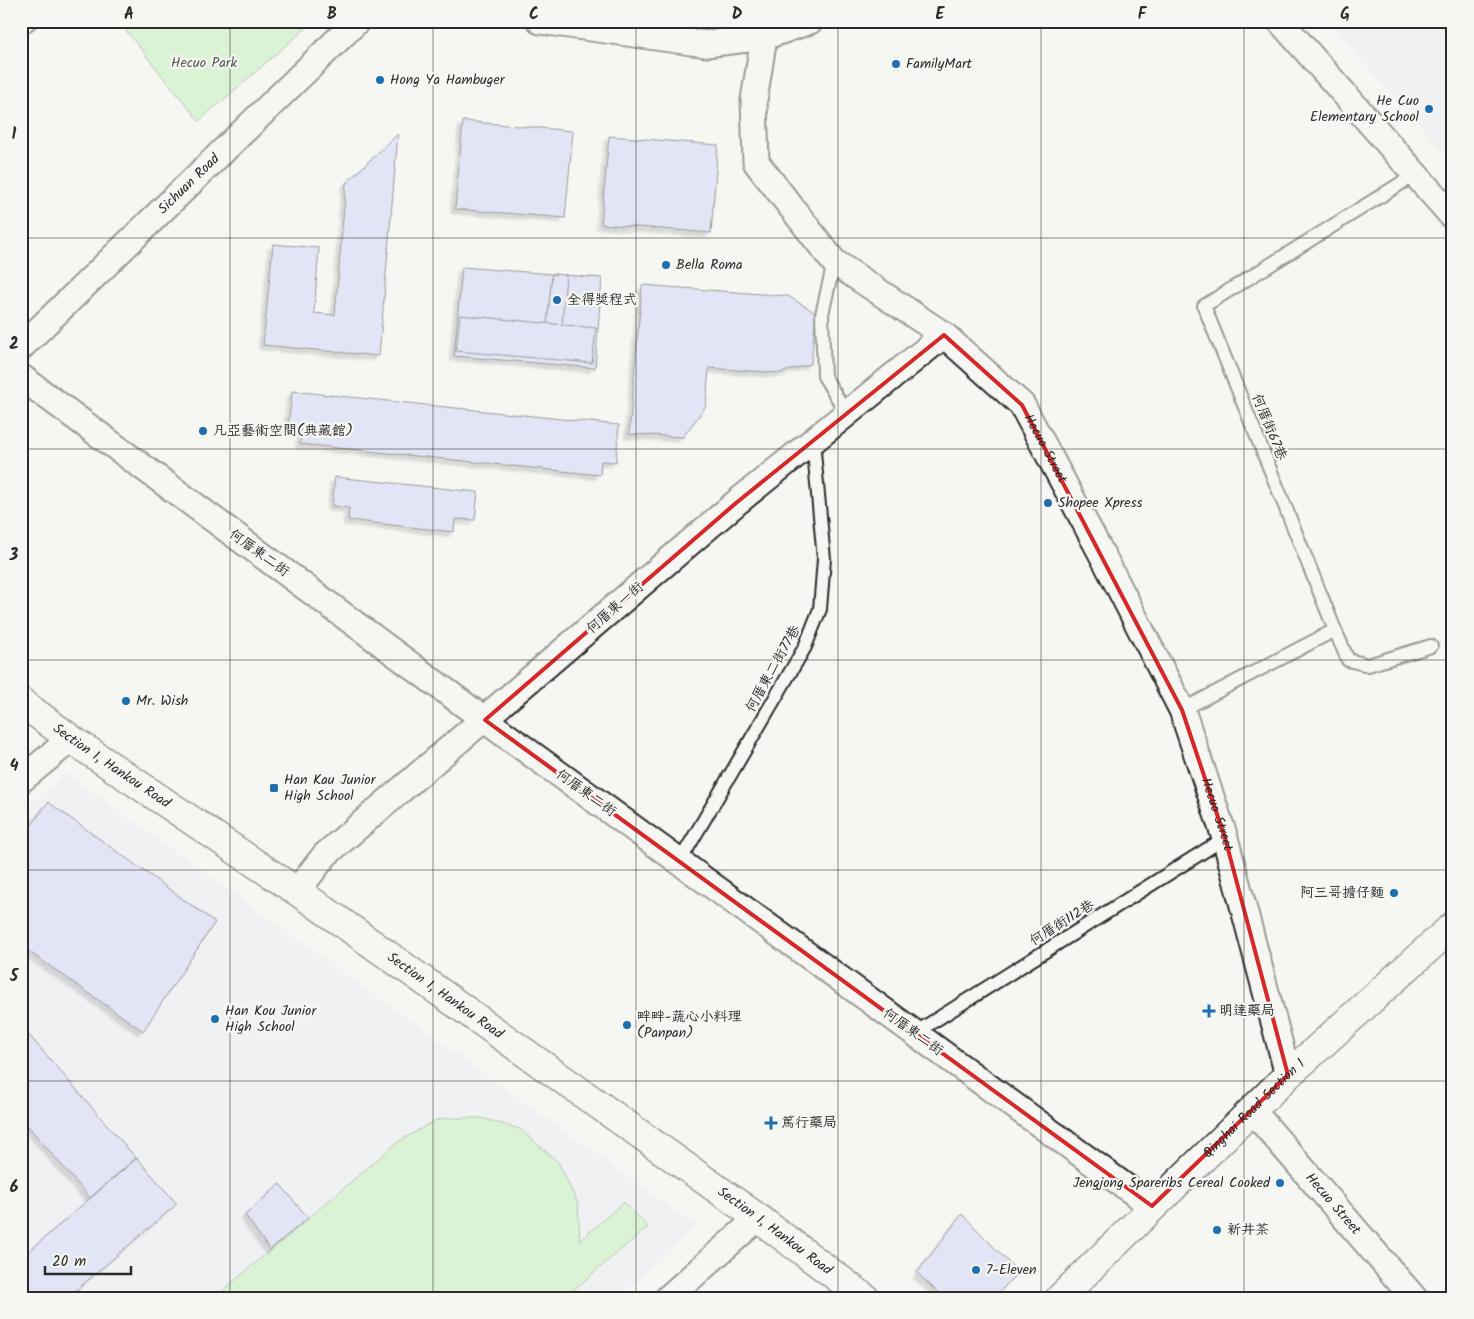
<svg xmlns="http://www.w3.org/2000/svg" width="1474" height="1319" font-family="Kalam,'LXGW WenKai TC',sans-serif">
<style>
.built{fill:#e9ebf4}
.green{fill:#b8efb2;stroke:#728d6e}
.building{fill:#cbd0f9;stroke:#2b2b2b;filter:url(#shadow)}
.lines{fill:none;stroke-linecap:round;stroke-linejoin:round}
.lane-casing{stroke:#2b2b2b;stroke-width:16}
.street-casing{stroke:#2b2b2b;stroke-width:29}
.secondary-casing{stroke:#2b2b2b;stroke-width:31}
.lane{stroke:#f6f6f2;stroke-width:12}
.street{stroke:#f6f6f2;stroke-width:25}
.secondary{stroke:#f6f6f2;stroke-width:28}
.marked{fill:none;stroke:#d62828;stroke-width:4;stroke-linejoin:round}
.grid{fill:none;stroke:#2b2b2b;stroke-width:1;stroke-opacity:0.55}
.poi-dot{fill:#1f6fb2;stroke:#f6f6f2;stroke-width:2}
.labels{text-anchor:middle;dominant-baseline:central;stroke-width:4.5;stroke-linejoin:round;paint-order:stroke}
.park-label{font-size:14px;fill:#4e5c4d;stroke:#f6f6f2}
.poi-label{font-size:14px;fill:#2b2b2b;stroke:#f6f6f2;text-anchor:start}
.street-label{font-size:14px;fill:#2b2b2b;stroke:#f6f6f2}
.neatline{fill:none;stroke:#2b2b2b;stroke-width:2}
.grid-label{font-size:16px;text-anchor:middle;font-weight:bold;fill:#2b2b2b}
</style>
<defs>
<filter id="shadow"><feDropShadow dx="-4.5" dy="4.5" stdDeviation="1" flood-color="#0004"/></filter>
</defs>
<rect width="100%" height="100%" fill="#f6f6f2"/>
<filter id="ink" filterUnits="userSpaceOnUse"><feTurbulence type="fractalNoise" baseFrequency=".02" numOctaves="2"/><feDisplacementMap in="SourceGraphic" scale="10" xChannelSelector="R" yChannelSelector="G"/><feConvolveMatrix kernelMatrix="1 2 1 2 8 2 1 2 1" color-interpolation-filters="sRGB"/></filter>
<g filter="url(#ink)">
<g class="built">
<polygon points="1329,21 1453,21 1453,163 1357,56"/>
<polygon points="66,773 697,1226 618,1298 21,1298 21,813"/>
</g>
<g class="green">
<polygon points="118,21 314,21 199,121"/>
<polygon points="448,1118 481,1118 520,1129 558,1162 578,1203 580,1240 624,1202 648,1227 564,1298 214,1298 398,1142 436,1120"/>
</g>
<g class="building">
<polygon points="463,121 573,131 565,218 455,209"/>
<polygon points="398,134 379,356 263,345 273,244 319,248 314,313 335,315 346,183"/>
<polygon points="609,136 718,145 711,233 601,224"/>
<polygon points="462,267 602,278 595,368 454,356"/>
<polygon points="552,274 566,275 562,325 547,324"/>
<polygon points="642,285 788,296 816,313 811,364 780,373 709,368 706,406 683,437 629,434"/>
<polygon points="460,315 596,328 592,363 456,351"/>
<polygon points="292,391 619,425 616,462 601,461 600,475 300,444 302,431 288,429"/>
<polygon points="335,477 478,492 475,520 455,519 454,532 348,520 349,508 332,506"/>
<polygon points="48,802 215,922 143,1031 21,946 21,840"/>
<polygon points="21,1026 136,1158 90,1198 21,1118"/>
<polygon points="137,1158 177,1204 67,1298 21,1298 21,1258"/>
<polygon points="280,1184 308,1218 270,1250 245,1215"/>
<polygon points="962,1214 1018,1272 994,1298 944,1298 917,1273"/>
</g>
<g class="lines">
<defs>
<g id="lane">
<polyline points="21,30 31,21"/>
<polyline points="834,262 822,314 824,376 847,414"/>
<polyline points="1335,630 1348,660 1368,665 1431,646"/>
<polyline points="1182,710 1335,630 1204,306 1416,174"/>
<polyline points="680,861 805,647 820,609 824,559 813,441"/>
<polyline points="915,1033 1225,838"/>
</g>
<g id="street">
<polyline points="540,21 706,44 764,37 810,21"/>
<path id="s1" d="M764,21V37L754,100L756,162L834,262L944,335L1022,405L1107,564L1182,710L1225,838L1288,1075"/>
<polyline points="1280,21 1453,217"/>
<path id="s2" d="M21,347L357,21"/>
<polyline points="21,377 485,720 1152,1206"/>
<polyline points="21,780 71,739"/>
<polyline points="297,891 325,855 736,503 944,335"/>
<path id="s3" d="M1252,1110L1414,1298"/>
<polyline points="668,1298 758,1218"/>
</g>
<g id="secondary">
<path id="s4" d="M21,702L71,739L320,907L758,1218L865,1298"/>
<path id="s5" d="M1060,1298L1288,1075L1453,926"/>
</g>
</defs>
<use href="#lane" class="lane-casing"/>
<use href="#street" class="street-casing"/>
<use href="#secondary" class="secondary-casing"/>
<use href="#lane" class="lane"/>
<use href="#street" class="street"/>
<use href="#secondary" class="secondary"/>
</g>
</g>
<path d="M0 0H1474V1319H0ZM944,335L1022,405L1182,710L1225,838L1288,1075L1152,1206L485,720L736,503Z" fill="#f6f6f2" fill-opacity=".55" fill-rule="evenodd"/>
<path class="marked" d="M944,335L1022,405L1182,710L1225,838L1288,1075L1152,1206L485,720L736,503Z"/>
<path class="grid" d="M230,21V1298M433,21V1298M636,21V1298M838,21V1298M1041,21V1298M1244,21V1298M21,238H1453M21,449H1453M21,660H1453M21,870H1453M21,1081H1453"/>
<g class="poi-dot">
<circle cx="896" cy="64" r="5"/>
<circle cx="380" cy="80" r="5"/>
<circle cx="1429" cy="109" r="5"/>
<circle cx="666" cy="265" r="5"/>
<circle cx="557" cy="300" r="5"/>
<circle cx="203" cy="431" r="5"/>
<circle cx="1048" cy="503" r="5"/>
<circle cx="126" cy="701" r="5"/>
<rect x="269" y="783" width="10" height="10" rx="2.5"/>
<circle cx="1394" cy="893" r="5"/>
<path d="M1206.5 1003.5h5v5h5v5h-5v5h-5v-5h-5v-5h5z"/>
<circle cx="215" cy="1019" r="5"/>
<circle cx="627" cy="1025" r="5"/>
<path d="M768.5 1115.5h5v5h5v5h-5v5h-5v-5h-5v-5h5z"/>
<circle cx="1280" cy="1183" r="5"/>
<circle cx="1217" cy="1230" r="5"/>
<circle cx="976" cy="1270" r="5"/>
</g>
<g class="labels">
<g class="park-label">
<text x="204" y="63">Hecuo Park</text>
</g>
<g class="poi-label">
<text x="906" y="64">FamilyMart</text>
<text x="390" y="80">Hong Ya Hambuger</text>
<text x="1419" y="101" text-anchor="end">He Cuo<tspan x="1419" dy="16">Elementary School</tspan></text>
<text x="676" y="265">Bella Roma</text>
<text x="567" y="300">全得獎程式</text>
<text x="213" y="431">凡亞藝術空間(典藏館)</text>
<text x="1058" y="503">Shopee Xpress</text>
<text x="136" y="701">Mr. Wish</text>
<text x="284" y="780">Han Kau Junior<tspan x="284" dy="16">High School</tspan></text>
<text x="1384" y="893" text-anchor="end">阿三哥擔仔麵</text>
<text x="225" y="1011">Han Kou Junior<tspan x="225" dy="16">High School</tspan></text>
<text x="1219" y="1011">明達藥局</text>
<text x="637" y="1017">畔畔-蔬心小料理<tspan x="637" dy="16">(Panpan)</tspan></text>
<text x="781" y="1123">篤行藥局</text>
<text x="1270" y="1183" text-anchor="end">Jengjong Spareribs Cereal Cooked</text>
<text x="1227" y="1230">新井茶</text>
<text x="986" y="1270">7-Eleven</text>
</g>
<g class="street-label">
<text stroke="none"><textPath href="#s2" startOffset="234">Sichuan Road</textPath></text>
<text transform="translate(1269 427) rotate(68)">何厝街67巷</text>
<text stroke="none"><textPath href="#s1" startOffset="555">Hecuo Street</textPath></text>
<text transform="translate(259 553) rotate(36)">何厝東二街</text>
<text transform="translate(615 608) rotate(-41)">何厝東一街</text>
<text transform="translate(773 669) rotate(-61)">何厝東二街77巷</text>
<text stroke="none"><textPath href="#s4" startOffset="111">Section 1, Hankou Road</textPath></text>
<text transform="translate(586 793) rotate(36)">何厝東二街</text>
<text stroke="none"><textPath href="#s1" startOffset="960">Hecuo Street</textPath></text>
<text transform="translate(1062 923) rotate(-32)">何厝街112巷</text>
<text stroke="none"><textPath href="#s4" startOffset="516">Section 1, Hankou Road</textPath></text>
<text transform="translate(913 1032) rotate(36)">何厝東二街</text>
<text stroke="none"><textPath href="#s5" startOffset="271">Qinghai Road Section 1</textPath></text>
<text stroke="none"><textPath href="#s3" startOffset="124">Hecuo Street</textPath></text>
<text stroke="none"><textPath href="#s4" startOffset="921">Section 1, Hankou Road</textPath></text>
</g>
</g>
<rect width="1474" height="1319" fill="none" stroke="#f6f6f2" stroke-width="55"/>
<path d="M45 1266v8h86v-8" fill="none" stroke="#2b2b2b" stroke-width="2.5"/>
<text x="52" y="1266" font-size="15" fill="#2b2b2b" stroke="#f6f6f2" stroke-width="4" paint-order="stroke">20 m</text>
<rect x="28" y="28" width="1418" height="1264" class="neatline"/>
<g class="grid-label">
<text x="129" y="19">A</text>
<text x="332" y="19">B</text>
<text x="534" y="19">C</text>
<text x="737" y="19">D</text>
<text x="940" y="19">E</text>
<text x="1142" y="19">F</text>
<text x="1345" y="19">G</text>
<text x="14" y="139">1</text>
<text x="14" y="349">2</text>
<text x="14" y="560">3</text>
<text x="14" y="771">4</text>
<text x="14" y="981">5</text>
<text x="14" y="1192">6</text>
</g>
</svg>
